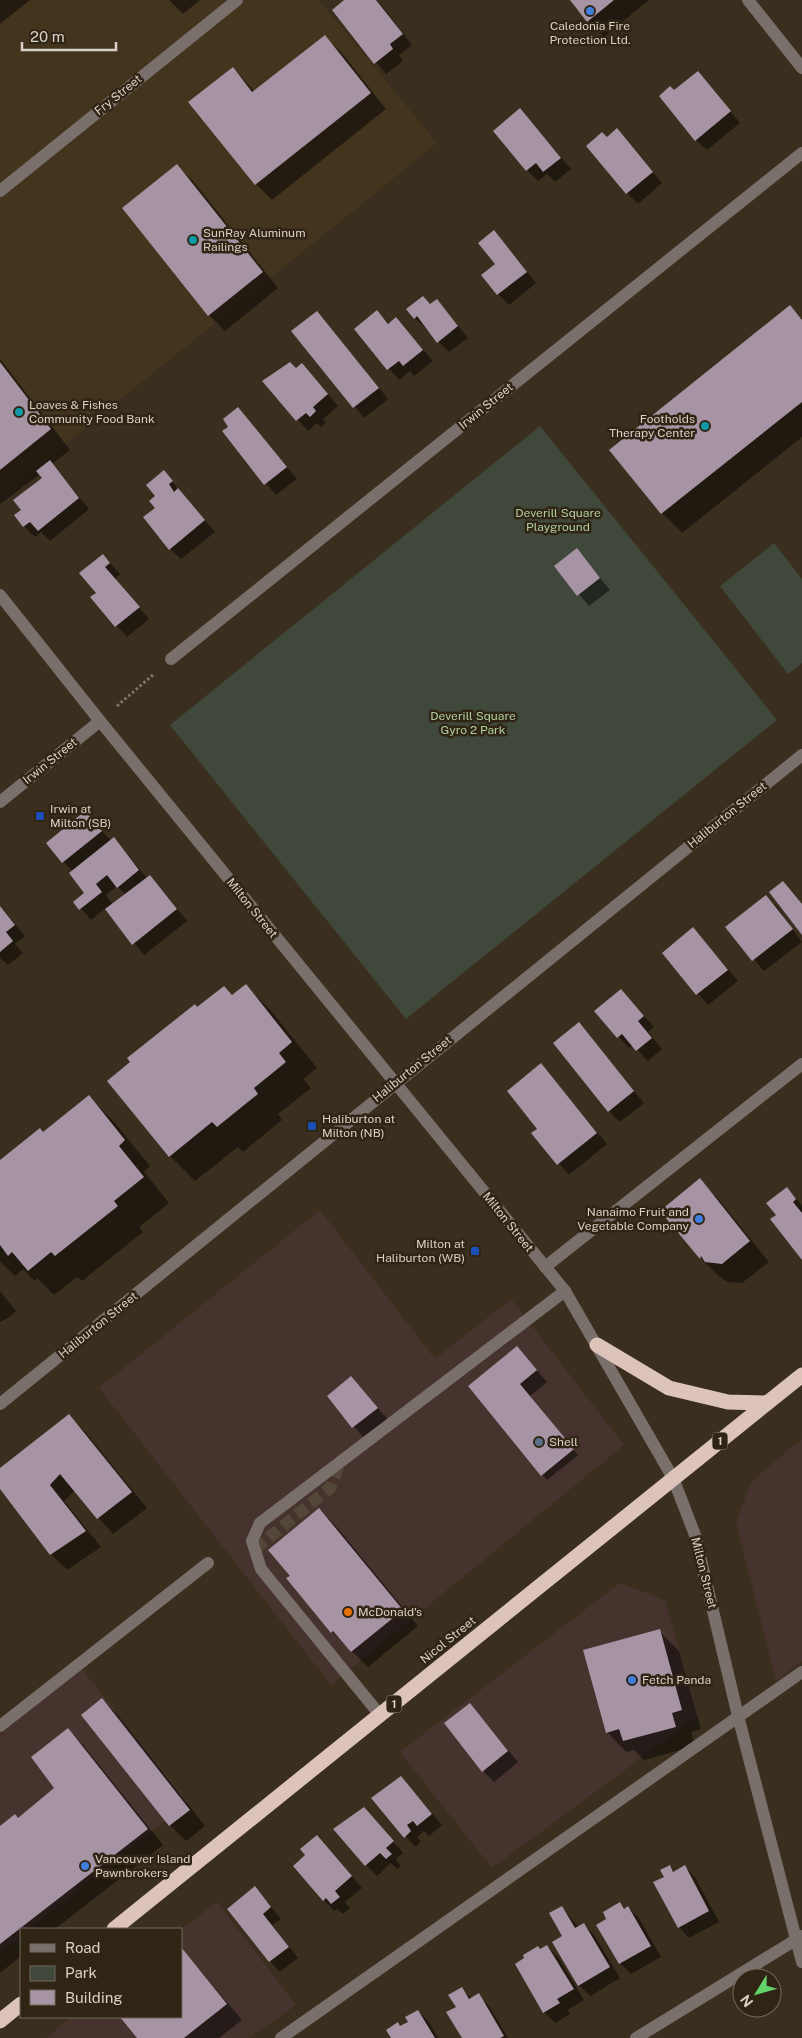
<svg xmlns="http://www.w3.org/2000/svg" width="802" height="2038" font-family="'Public Sans',sans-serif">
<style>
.commercial{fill:#47332d}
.built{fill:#43341e}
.green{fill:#3f483a}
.shadow{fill:#0007;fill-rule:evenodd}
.building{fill:#a693a3}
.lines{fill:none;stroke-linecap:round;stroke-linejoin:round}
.minor-tunnel{stroke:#524738;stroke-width:12;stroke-dasharray:12 6;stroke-linecap:butt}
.path{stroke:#807769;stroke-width:3;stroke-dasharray:2.5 2.5;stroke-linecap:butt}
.minor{stroke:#796f6b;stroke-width:12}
.highway{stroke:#ddc4bb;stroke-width:15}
.shop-dot{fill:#3f7fe0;stroke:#302515;stroke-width:2}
.culture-dot{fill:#0f9aa8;stroke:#302515;stroke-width:2}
.transit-dot{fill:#1a4fb4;stroke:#302515;stroke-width:2}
.service-dot{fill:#5c6f8a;stroke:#302515;stroke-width:2}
.food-dot{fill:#e8710a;stroke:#302515;stroke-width:2}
.labels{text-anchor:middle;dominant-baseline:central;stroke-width:5;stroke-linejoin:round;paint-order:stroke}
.shield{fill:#302515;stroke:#a69d92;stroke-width:1}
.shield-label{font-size:11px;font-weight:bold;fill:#d8d1c7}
.poi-label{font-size:12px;fill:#d8d1c7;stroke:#302515;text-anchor:start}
.street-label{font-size:12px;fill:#d8d1c7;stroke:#302515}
.park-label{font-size:12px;fill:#afce9d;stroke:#302515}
</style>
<rect width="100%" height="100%" fill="#3a2f1f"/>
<g class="commercial">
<polygon points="320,1210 435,1359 511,1299 624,1445 331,1685 99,1388"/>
<polygon points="802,1439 802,1661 776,1681 736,1523 751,1482"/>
<polygon points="620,1583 665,1600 698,1716 492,1868 400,1752"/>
<polygon points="81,1668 188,1802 30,1929 21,1929 21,1937 0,1954 0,1734"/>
<polygon points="217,1902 296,2005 249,2038 46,2038 72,2017 181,2017 181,1930"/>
</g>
<polygon class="built" points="0,0 319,0 437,143 0,497"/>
<g class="green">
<polygon points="540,426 777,720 406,1019 170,725"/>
<polygon points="774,543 802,579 802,663 788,674 720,586"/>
</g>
<g class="shadow">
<polygon points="0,0 30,0 0,24"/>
<polygon points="169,0 200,0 183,14"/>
<polygon points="346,0 377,0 412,45 399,55 403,61 386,74 333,10"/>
<polygon points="571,0 649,0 604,37"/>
<polygon points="325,37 341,52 386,109 272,200 256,184 190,102 233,68 254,91"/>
<polygon points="708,83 740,123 707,150 696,140"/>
<polygon points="520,110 571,169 555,182 547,174 538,181 527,170"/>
<polygon points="617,130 662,183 638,204 627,193 607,139"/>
<polygon points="177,166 193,181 278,288 225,331 209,315"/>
<polygon points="494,232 536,283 509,305 498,294"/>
<polygon points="437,300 468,338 449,352 407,310 431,305"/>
<polygon points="790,307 802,319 802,437 682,533 662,513 611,450"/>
<polygon points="317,312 388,399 364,418 293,331"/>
<polygon points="377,312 390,324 396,319 433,361 414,376 410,371 399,380 356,330"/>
<polygon points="0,359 70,450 52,464 89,509 50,541 41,532 35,537 24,526 23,510 44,478 40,474 0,504"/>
<polygon points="296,369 312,376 338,406 323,419 326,423 321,427 317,423 308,431 264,381"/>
<polygon points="238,409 297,479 276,495 223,432 230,427"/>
<polygon points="164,472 215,532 181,559 170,549 157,508 156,496"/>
<polygon points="577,550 610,590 589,606 556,566"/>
<polygon points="103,556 120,574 115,579 149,619 127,637 92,598 98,594"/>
<path d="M85,813L111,841L114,839L124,850L147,878L149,876L160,887L187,921L144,955L106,908L91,920L75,902L86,893L73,871L63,862ZM117,886L126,895L113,905L106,895Z"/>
<polygon points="766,896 777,907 802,942 764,971 727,928"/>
<polygon points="0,906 25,936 15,944 23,953 8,965 0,958"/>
<polygon points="693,929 738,981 708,1005 664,953"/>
<polygon points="245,985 271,1011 317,1068 303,1079 311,1088 278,1114 282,1120 243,1152 238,1147 195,1181 170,1156 198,1009 233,996"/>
<polygon points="621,990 654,1027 648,1032 662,1049 648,1061 633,1045 629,1048 596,1011"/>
<polygon points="579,1024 644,1103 620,1122 609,1111"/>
<polygon points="541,1065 607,1144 569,1175 533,1133 539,1129"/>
<polygon points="88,1096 114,1122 150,1166 144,1172 169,1203 139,1227 143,1232 82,1281 77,1277 54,1295 37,1278 35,1281 23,1269 15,1276 0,1261 0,1161 44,1134"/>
<polygon points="700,1180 719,1200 769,1262 742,1283 727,1282 720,1276 720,1277 701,1258 662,1211"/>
<polygon points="787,1189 802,1205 802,1258 778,1215"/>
<polygon points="0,1291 16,1311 8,1318 0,1322"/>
<polygon points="517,1348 547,1382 530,1396 578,1455 547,1480 470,1386"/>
<polygon points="351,1377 388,1420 364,1438 328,1396"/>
<polygon points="69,1416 85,1432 147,1508 113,1534 75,1490 64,1501 101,1547 67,1570 51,1554 0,1487 0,1470"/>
<polygon points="319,1509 335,1525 418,1626 368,1667 332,1632 291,1576"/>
<polygon points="659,1631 679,1651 701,1729 691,1732 695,1746 644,1760 634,1750 626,1752 607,1732"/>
<polygon points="102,1699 118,1715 205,1826 186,1841 170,1825 83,1715"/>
<polygon points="470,1705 518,1762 494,1782 483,1771"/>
<polygon points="67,1730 83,1745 163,1845 55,1929 21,1929 21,1956 0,1973 0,1827 18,1820 56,1789"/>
<polygon points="401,1778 442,1825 429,1836 424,1831 417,1837 421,1842 415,1847 373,1798"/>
<polygon points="364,1808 403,1853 396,1859 401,1866 397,1869 391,1863 377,1876 366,1865"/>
<polygon points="327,1847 362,1888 345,1902 350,1908 343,1914 337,1909 334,1911 324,1900 295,1866"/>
<polygon points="670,1867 675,1872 685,1867 695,1877 719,1922 689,1938 679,1927 665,1877"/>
<polygon points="255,1888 281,1919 272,1925 298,1958 280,1972 270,1961"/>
<polygon points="620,1904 625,1909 628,1908 639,1918 661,1957 631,1974 620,1963 598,1925 608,1920"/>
<polygon points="562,1907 578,1927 584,1924 594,1935 620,1978 590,1996 579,1985 564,1936"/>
<polygon points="547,1946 558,1957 584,2000 567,2010 570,2014 555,2023 544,2012 540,1950"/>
<polygon points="181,1948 242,2020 219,2038 138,2038 121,2017 181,2017"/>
<polygon points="461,1989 472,1999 478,1995 489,2006 508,2038 463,2038 457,2007"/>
<polygon points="418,2011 429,2022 438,2038 392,2038 398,2024 401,2027 409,2022"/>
</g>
<g class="building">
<polygon points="344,0 376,0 403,34 390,44 393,49 374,64 332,10"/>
<polygon points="570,0 614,0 587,22"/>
<polygon points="325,35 371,93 255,185 188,102 233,67 252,92"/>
<polygon points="698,71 731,111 695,141 659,96 670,86 674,90"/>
<polygon points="520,108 561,158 543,172 536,163 526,171 493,131"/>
<polygon points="617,128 653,172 626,194 586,146 602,132 607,137"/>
<polygon points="177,164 263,272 208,316 122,208"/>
<polygon points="494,230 527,272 497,295 481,275 495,264 478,243"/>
<polygon points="423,296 430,304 437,299 458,326 437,343 417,316 414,319 406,309"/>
<polygon points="790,305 802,320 802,402 661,514 609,450"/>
<polygon points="377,310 388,324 396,317 423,350 403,366 399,361 387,370 354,329"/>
<polygon points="317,311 379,388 353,408 291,331"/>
<polygon points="0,362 51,429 0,470"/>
<polygon points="290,362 296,368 302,363 328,394 313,407 316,411 310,417 306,413 296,421 262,381"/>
<polygon points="238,407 287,467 264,485 222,431 228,427 223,419"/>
<polygon points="50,460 79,498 38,531 30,522 23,527 14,515 21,510 13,500 42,478 36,471"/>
<polygon points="164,470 173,481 169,484 174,492 178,488 205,520 169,550 143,517 155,508 149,501 155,496 146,485"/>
<polygon points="577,548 600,578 577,596 554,566"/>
<polygon points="103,554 110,563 105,567 140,607 115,627 90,597 96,593 79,573"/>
<polygon points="85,811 102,831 62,863 46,843"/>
<polygon points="114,837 139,870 117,888 107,875 96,884 102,892 79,910 73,902 84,893 69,873"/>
<polygon points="150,875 177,909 132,945 105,909"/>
<polygon points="783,881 802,904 802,935 769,892"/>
<polygon points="766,895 793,929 752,961 725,927"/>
<polygon points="0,906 15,925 6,932 13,941 0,952"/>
<polygon points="693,927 728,970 696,995 662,953"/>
<polygon points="246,984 292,1042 279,1053 286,1062 254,1088 258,1094 217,1127 212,1122 169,1157 107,1081 130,1062 127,1058 195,1004 197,1007 224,986 232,995"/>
<polygon points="621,989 644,1016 638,1021 652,1038 636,1051 622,1034 617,1038 594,1011"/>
<polygon points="579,1022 634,1091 608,1112 553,1043"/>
<polygon points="541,1063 597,1133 557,1165 531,1133 537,1129 507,1091"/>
<polygon points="89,1095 125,1140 119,1146 144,1177 114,1201 118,1206 55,1256 51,1252 28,1271 12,1252 8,1256 0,1245 0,1160 40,1128 43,1132"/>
<polygon points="700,1178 750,1241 722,1264 705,1262 701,1256 700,1259 660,1211"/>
<polygon points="787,1187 796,1199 793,1202 802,1213 802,1260 770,1219 776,1215 766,1203"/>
<polygon points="517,1346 537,1370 520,1384 574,1449 541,1476 468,1386"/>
<polygon points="351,1376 378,1408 352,1428 327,1396"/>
<polygon points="69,1414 132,1492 97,1519 60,1474 50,1485 86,1531 50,1555 0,1489 0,1468"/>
<polygon points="319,1508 403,1610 351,1652 333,1631 331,1633 286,1578 290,1576 268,1550"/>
<polygon points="660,1629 682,1710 672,1713 676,1727 623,1741 619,1729 606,1733 583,1650"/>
<polygon points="102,1698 190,1810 169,1826 81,1715"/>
<polygon points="470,1703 508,1751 482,1772 444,1723"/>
<polygon points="68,1728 148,1829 0,1944 0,1826 15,1814 18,1818 54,1788 31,1757"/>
<polygon points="401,1776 432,1814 417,1826 413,1821 407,1825 411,1831 404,1838 371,1798"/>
<polygon points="364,1807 394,1841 386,1848 392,1854 386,1859 380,1853 365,1866 333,1829"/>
<polygon points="317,1835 352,1876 335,1891 340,1897 331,1904 326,1898 323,1901 293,1866 305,1855 300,1849"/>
<polygon points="670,1865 673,1872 685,1865 709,1911 678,1928 653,1882 664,1877 660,1870"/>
<polygon points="255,1886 271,1907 263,1914 289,1947 269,1962 227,1909"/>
<polygon points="620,1902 624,1909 628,1906 651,1946 619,1964 596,1925 606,1919 603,1912"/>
<polygon points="562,1906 575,1928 584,1923 610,1967 578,1986 552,1942 562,1936 549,1913"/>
<polygon points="547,1945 574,1989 557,1999 560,2003 543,2013 515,1964 524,1958 523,1955 538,1946 540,1949"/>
<polygon points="181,1947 227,2004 184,2038 137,2038 120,2017 181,2017"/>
<polygon points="462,1987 469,1999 479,1993 504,2036 500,2038 462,2038 446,2012 456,2007 448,1995"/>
<polygon points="418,2010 435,2038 391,2038 386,2030 398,2022 400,2026 408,2022 405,2017"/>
</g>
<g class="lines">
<polyline class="minor-tunnel" points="255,1549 330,1488 340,1462"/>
<polyline class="path" points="117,706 154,674"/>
<g class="minor">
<polyline points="748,0 802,68"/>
<polyline points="0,191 237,0"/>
<polyline points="0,595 100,721 565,1291 673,1478 695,1535 738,1716 802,1962"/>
<polyline points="171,659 802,153"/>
<polyline points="0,802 100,721"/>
<polyline points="545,1267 802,1064"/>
<polyline points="0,1404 802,755"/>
<polyline points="380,1715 261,1569 252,1541 260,1523 565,1291"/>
<polyline points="0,1726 208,1563"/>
<polyline points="281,2038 802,1672"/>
<polyline points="636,2038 802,1936"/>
</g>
<g class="highway">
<polyline points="597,1345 669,1388 728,1402 767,1403"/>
<polyline points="114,1929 802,1375"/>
<polyline points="0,2021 21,2004"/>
</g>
</g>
<g class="shop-dot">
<circle cx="590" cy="11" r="5"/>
<circle cx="699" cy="1219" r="5"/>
<circle cx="632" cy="1680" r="5"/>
<circle cx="85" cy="1866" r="5"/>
</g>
<g class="culture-dot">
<circle cx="193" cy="240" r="5"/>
<circle cx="19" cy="412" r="5"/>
<circle cx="705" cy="426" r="5"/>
</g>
<g class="transit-dot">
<rect x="35" y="811" width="10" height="10" rx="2.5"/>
<rect x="307" y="1121" width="10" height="10" rx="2.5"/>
<rect x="470" y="1246" width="10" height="10" rx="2.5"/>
</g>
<circle class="service-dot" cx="539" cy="1442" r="5"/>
<circle class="food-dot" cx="348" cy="1612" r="5"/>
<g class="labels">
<g class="shield">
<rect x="712.5" y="1432.5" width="15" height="17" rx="4"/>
<rect x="386.5" y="1695.5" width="15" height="17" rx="4"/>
</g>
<g class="shield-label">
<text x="720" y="1441">1</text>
<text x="394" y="1704">1</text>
</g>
<g class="poi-label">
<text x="590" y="26" text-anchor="middle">Caledonia Fire<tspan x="590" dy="14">Protection Ltd.</tspan></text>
<text x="203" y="233">SunRay Aluminum<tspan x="203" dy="14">Railings</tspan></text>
<text x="29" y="405">Loaves &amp; Fishes<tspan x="29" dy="14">Community Food Bank</tspan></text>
<text x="695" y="419" text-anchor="end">Footholds<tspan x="695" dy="14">Therapy Center</tspan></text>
<text x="50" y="809">Irwin at<tspan x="50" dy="14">Milton (SB)</tspan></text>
<text x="322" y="1119">Haliburton at<tspan x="322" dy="14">Milton (NB)</tspan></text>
<text x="689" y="1212" text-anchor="end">Nanaimo Fruit and<tspan x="689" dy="14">Vegetable Company</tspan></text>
<text x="465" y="1244" text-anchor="end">Milton at<tspan x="465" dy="14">Haliburton (WB)</tspan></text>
<text x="549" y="1442">Shell</text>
<text x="358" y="1612">McDonald's</text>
<text x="642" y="1680">Fetch Panda</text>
<text x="95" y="1859">Vancouver Island<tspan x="95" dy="14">Pawnbrokers</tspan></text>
</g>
<g class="street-label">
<text transform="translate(118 95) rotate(-39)">Fry Street</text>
<text transform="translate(486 406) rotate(-39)">Irwin Street</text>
<text transform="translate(50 761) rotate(-39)">Irwin Street</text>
<text transform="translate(727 815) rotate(-39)">Haliburton Street</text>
<text transform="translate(252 908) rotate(51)">Milton Street</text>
<text transform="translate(412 1069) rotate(-39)">Haliburton Street</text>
<text transform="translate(508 1222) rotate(51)">Milton Street</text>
<text transform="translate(98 1325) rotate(-39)">Haliburton Street</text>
<text transform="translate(704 1573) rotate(76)">Milton Street</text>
<text transform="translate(448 1640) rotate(-39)">Nicol Street</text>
</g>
<g class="park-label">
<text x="558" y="513">Deverill Square<tspan x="558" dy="14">Playground</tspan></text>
<text x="473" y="716">Deverill Square<tspan x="473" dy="14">Gyro 2 Park</tspan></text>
</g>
</g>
<rect x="20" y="1928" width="162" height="90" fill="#302515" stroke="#736a5c"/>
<rect x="30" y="1944" width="25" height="8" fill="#796f6b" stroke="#736a5c"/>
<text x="65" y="1953" font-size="15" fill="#d8d1c7">Road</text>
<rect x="30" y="1966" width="25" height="15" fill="#3f483a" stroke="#736a5c"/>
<text x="65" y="1978" font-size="15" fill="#d8d1c7">Park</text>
<rect x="30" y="1990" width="25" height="15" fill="#a693a3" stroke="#736a5c"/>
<text x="65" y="2003" font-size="15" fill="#d8d1c7">Building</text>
<g transform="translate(757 1993) rotate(233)"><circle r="24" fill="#302515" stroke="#736a5c"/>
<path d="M0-4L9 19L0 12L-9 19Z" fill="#61d46a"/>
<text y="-8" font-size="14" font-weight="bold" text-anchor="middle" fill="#d8d1c7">N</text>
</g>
<path d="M22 42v8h94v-8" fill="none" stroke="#d8d1c7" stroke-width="2.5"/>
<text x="30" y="42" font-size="15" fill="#d8d1c7" stroke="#302515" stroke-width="4" paint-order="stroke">20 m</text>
</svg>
